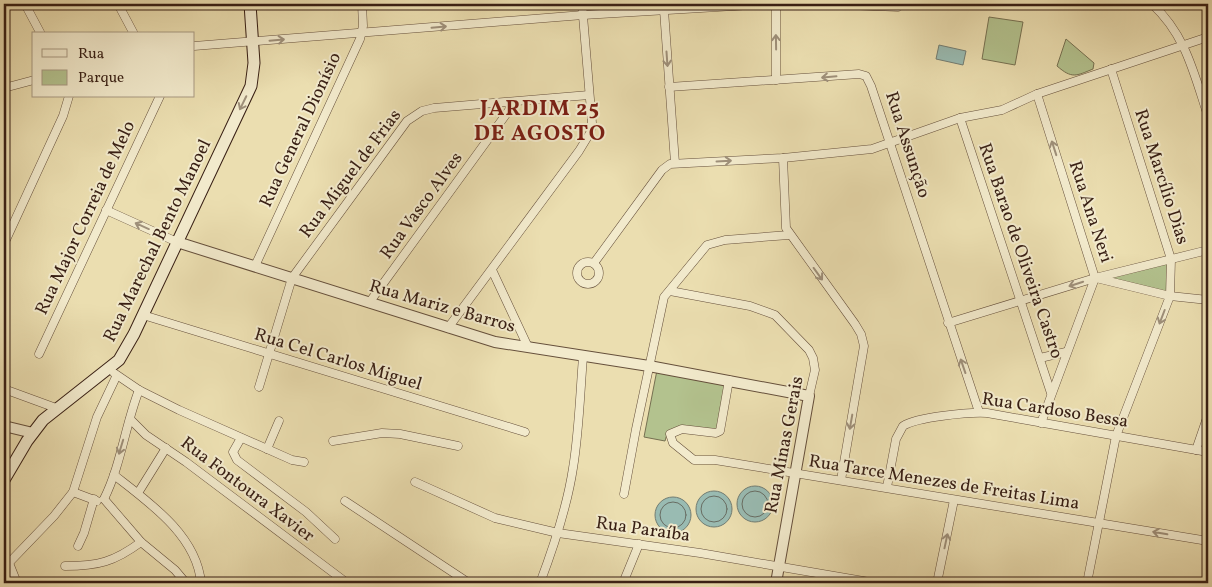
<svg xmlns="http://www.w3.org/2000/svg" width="1212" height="587" font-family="Vollkorn,serif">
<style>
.green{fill:#b3c28e;stroke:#767051}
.water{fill:#99bbb2;stroke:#727d73}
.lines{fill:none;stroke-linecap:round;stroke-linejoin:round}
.shore{stroke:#686d63;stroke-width:1}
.minor-casing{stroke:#654f3b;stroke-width:9}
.tertiary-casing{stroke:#654f3b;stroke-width:12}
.secondary-casing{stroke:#381f14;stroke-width:13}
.minor{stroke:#f2eacc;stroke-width:8}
.tertiary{stroke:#f2eacc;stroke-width:10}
.secondary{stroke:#f2eacc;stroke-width:11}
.oneway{stroke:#9e8f79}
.labels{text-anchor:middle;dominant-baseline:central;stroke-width:4;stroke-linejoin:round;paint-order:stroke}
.street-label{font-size:18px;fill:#381f14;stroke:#f2eacc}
.district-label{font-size:22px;font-weight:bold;letter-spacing:1px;fill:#7a1f14;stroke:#f2eacc}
</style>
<rect width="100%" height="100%" fill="#ebdeb0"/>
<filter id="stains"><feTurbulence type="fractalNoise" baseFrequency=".004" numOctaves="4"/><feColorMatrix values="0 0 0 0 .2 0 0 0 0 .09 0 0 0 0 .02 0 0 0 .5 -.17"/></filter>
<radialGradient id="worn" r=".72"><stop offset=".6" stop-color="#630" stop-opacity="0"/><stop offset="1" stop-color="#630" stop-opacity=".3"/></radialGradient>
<g class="green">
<polygon points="989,17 1023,22 1015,65 982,59"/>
<path d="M1066,39L1094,63L1093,69C1076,76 1072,79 1057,66Z"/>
<polygon points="1169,261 1168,295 1096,281"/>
<polygon points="657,370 725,382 718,430 667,434 665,441 644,437"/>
</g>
<g class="water">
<polygon points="939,45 966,51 963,65 936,59"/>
<circle cx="755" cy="504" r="18"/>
<circle cx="714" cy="509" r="18"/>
<circle cx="673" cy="515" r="18"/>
</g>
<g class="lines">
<g class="shore">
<circle cx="755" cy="504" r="13"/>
<circle cx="714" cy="509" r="13"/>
<circle cx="673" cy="515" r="13"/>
</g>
<defs>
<g id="minor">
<polyline points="25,4 41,34"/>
<polyline points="118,4 134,34"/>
<polyline points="776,4 776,80"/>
<polyline points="823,4 898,7"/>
<path d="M1152,4C1186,35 1194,74 1208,116"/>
<polyline points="664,10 675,163"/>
<polyline points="194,46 583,15 766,4"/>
<polyline points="669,87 859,74 866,76 871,86 979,412"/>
<polyline points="4,88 34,80"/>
<polyline points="1037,94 1095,278 1041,423"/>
<polyline points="960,118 1051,393"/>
<polyline points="783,158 786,228 855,324 861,334 864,346 841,480"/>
<polyline points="106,210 177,242"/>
<polyline points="4,244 63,116 69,96"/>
<circle cx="588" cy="273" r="11"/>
<polyline points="594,263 662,170 670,164 783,158 872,149 960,118 1002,110 1037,94 1208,37"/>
<polyline points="255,266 360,39 363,26 362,4"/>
<polyline points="492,270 528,347"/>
<polyline points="1096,278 1170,296 1208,300"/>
<polyline points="670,291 750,306 775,315 809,350 813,358 815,370 809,396"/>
<polyline points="369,303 515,102"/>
<polyline points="143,315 525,432"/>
<polyline points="948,323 1095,278 1208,250"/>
<polyline points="448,328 579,151 590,133 592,123 582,4"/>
<polyline points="39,354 160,96"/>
<polyline points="1040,358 1066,352"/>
<polyline points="114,373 139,390 179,410 292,460 304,462"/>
<polyline points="729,380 720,431 716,433 682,429 670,434 673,443 694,460 715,460 1208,541"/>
<polyline points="259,387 292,278 407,121 422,111 434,108 589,95"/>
<polyline points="4,389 56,408"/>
<polyline points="130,419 146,435 186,462 347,583"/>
<polyline points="241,438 233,452 237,460 306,512 335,539"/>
<polyline points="333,441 382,433 400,434 458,446"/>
<polyline points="267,449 279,421"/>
<polyline points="1196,450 1208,415"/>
<path d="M114,475C150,503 197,536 201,583"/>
<polyline points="415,482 495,518 558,533 700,553 875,583"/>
<path d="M887,487L896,439L903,426C917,417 969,412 987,413L1208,452"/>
<polyline points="73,492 97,501"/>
<polyline points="138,493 166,448"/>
<polyline points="624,494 636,429 664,297 707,245 725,240 789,235"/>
<polyline points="104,499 141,542 175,570 186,583"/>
<path d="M104,499C121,465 125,426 139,390"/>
<polyline points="345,501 469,583"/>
<polyline points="78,546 84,533 94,499"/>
<polyline points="9,563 17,583"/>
<path d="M65,566C98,566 114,562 141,542"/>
<polyline points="4,568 54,516 73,492 97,417 116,377"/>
<path d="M540,583C554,546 567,508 573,468C579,432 580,394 583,357"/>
<polyline points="623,583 639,544"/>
<polyline points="937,583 954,500"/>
<polyline points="1087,583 1116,436 1170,296 1171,259 1111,69"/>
</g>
<g id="tertiary">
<polyline points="177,242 495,342 649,366 809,396 776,583"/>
<polyline points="4,426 33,433"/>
</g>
<polyline id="secondary" points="4,480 27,441 43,420 119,360 134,334 251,86 254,63 250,4"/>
</defs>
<use href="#minor" class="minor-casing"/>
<use href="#tertiary" class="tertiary-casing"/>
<use href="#secondary" class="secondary-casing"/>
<use href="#minor" class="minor"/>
<use href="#tertiary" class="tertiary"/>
<use href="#secondary" class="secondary"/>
</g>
<defs><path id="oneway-shaft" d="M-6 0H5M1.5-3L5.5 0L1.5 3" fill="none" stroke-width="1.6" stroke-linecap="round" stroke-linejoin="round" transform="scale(1.25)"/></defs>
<g class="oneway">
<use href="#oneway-shaft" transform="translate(439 27) rotate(-5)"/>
<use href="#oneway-shaft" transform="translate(277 40) rotate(-5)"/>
<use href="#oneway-shaft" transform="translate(776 42) rotate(-91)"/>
<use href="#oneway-shaft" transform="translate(667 59) rotate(86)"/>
<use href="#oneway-shaft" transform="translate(829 77) rotate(175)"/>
<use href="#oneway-shaft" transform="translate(243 103) rotate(116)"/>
<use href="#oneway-shaft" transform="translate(1054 148) rotate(-108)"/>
<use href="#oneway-shaft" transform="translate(724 161) rotate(-3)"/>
<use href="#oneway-shaft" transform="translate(142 226) rotate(-156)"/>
<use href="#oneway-shaft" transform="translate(818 274) rotate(54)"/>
<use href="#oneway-shaft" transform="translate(1076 284) rotate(162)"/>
<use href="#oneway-shaft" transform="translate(1162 317) rotate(111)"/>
<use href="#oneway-shaft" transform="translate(963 366) rotate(-109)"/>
<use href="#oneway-shaft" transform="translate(851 422) rotate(100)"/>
<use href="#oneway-shaft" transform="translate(121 447) rotate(107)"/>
<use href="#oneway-shaft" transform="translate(1160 533) rotate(-170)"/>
<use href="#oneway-shaft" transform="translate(946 541) rotate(-78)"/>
</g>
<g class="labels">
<g class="street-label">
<text transform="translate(301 130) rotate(-65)">Rua General Dionísio</text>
<text transform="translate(907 145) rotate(72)">Rua Assunção</text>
<text transform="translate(351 174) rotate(-53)">Rua Miguel de Frias</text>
<text transform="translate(1161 177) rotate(72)">Rua Marcílio Dias</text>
<text transform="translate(422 206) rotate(-54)">Rua Vasco Alves</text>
<text transform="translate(1090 212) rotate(72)">Rua Ana Neri</text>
<text transform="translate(86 218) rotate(-65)">Rua Major Correia de Melo</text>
<text transform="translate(158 241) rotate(-64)">Rua Marechal Bento Manoel</text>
<text transform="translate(1020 251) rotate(71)">Rua Barao de Oliveira Castro</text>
<text transform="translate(442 307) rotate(16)">Rua Mariz e Barros</text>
<text transform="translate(338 360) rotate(17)">Rua Cel Carlos Miguel</text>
<text transform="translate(1055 411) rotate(9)">Rua Cardoso Bessa</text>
<text transform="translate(785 445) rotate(-79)">Rua Minas Gerais</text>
<text transform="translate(944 483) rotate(9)">Rua Tarce Menezes de Freitas Lima</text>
<text transform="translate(247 490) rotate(37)">Rua Fontoura Xavier</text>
<text transform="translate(643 530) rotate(8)">Rua Paraíba</text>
</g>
<g class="district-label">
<text x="540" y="109">JARDIM 25<tspan x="540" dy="25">DE AGOSTO</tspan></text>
</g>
</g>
<rect width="1212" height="587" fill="none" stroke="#ebdeb0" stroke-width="20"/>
<rect x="5" y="5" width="1202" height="577" fill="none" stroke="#381f14" stroke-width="2.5"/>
<rect x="10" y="10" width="1192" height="567" fill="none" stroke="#381f14"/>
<rect x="32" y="32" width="162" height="65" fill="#f2eacc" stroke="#a89982"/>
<rect x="42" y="49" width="25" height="8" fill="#f2eacc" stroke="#a89982"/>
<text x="78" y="58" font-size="15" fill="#381f14">Rua</text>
<rect x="42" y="70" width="25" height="15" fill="#b3c28e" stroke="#a89982"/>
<text x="78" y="82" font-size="15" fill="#381f14">Parque</text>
<rect width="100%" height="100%" filter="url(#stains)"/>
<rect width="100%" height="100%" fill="url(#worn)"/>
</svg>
